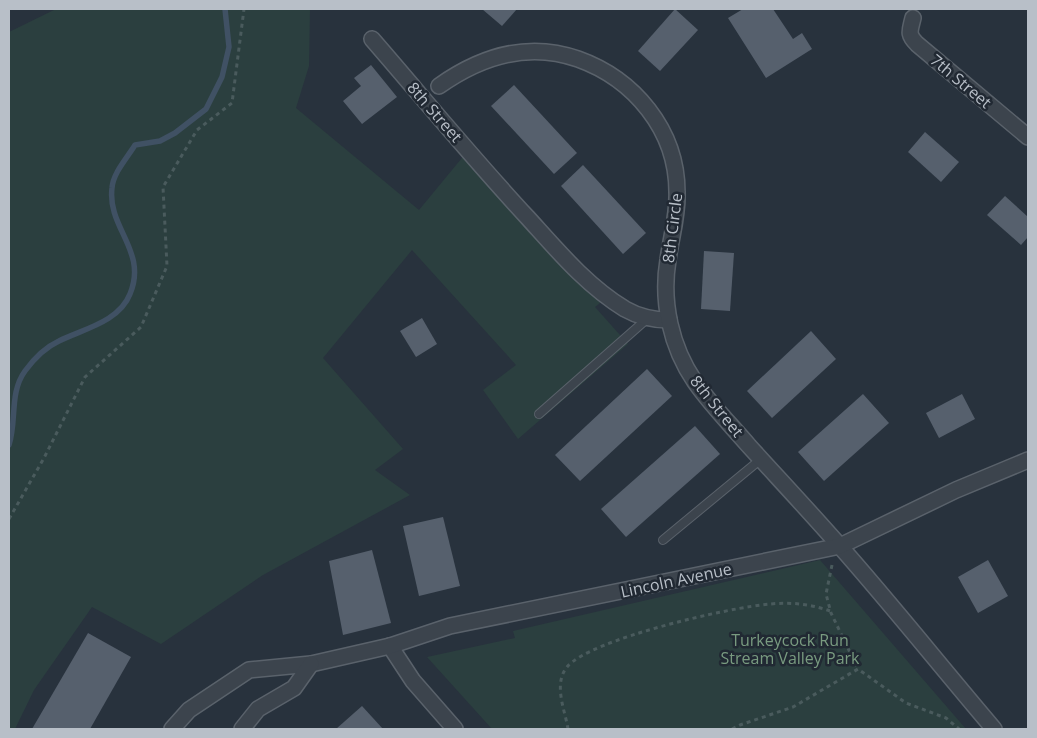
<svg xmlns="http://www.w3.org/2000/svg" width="1037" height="738" font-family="'Open Sans',sans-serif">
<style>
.green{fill:#2b3f3f}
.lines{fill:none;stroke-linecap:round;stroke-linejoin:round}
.stream{stroke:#405164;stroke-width:5.5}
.building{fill:#56606d}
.service-casing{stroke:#5a626b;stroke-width:10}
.minor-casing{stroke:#5a626b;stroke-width:18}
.path{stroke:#4a5b5d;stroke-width:3;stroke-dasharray:4 4;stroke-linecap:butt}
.service{stroke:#3c444d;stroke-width:8}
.minor{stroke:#3c444d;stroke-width:15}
.labels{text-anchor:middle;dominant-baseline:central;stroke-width:5;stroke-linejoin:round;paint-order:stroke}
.street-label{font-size:16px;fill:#b8bfc8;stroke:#212933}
.park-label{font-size:16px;fill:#799b80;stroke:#212933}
</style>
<rect width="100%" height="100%" fill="#28323d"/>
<g class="green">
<polygon points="56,9 310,9 309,66 296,108 419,210 471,147 605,299 595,307 628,344 518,439 483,390 516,365 412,250 323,358 403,449 375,470 410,495 263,575 161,644 92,607 34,690 15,729 9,729 9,32"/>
<polygon points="820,560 966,729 492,729 427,657 515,638 513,631"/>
</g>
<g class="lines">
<path class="stream" d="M9,445C17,421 9,393 25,371C33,360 46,347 59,341C83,329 119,322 130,294C148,251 107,228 112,188C113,173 127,158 135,145L160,141L175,133L206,109L222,77L229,47L225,9"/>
</g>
<g class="building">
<polygon points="482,9 517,9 502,26"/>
<polygon points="675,9 698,30 660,71 638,51"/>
<polygon points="743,9 773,9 793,39 802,33 812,49 766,78 728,18"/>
<polygon points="371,65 397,97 362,124 343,101 361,86 354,78"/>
<polygon points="514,85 577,153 554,174 491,106"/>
<polygon points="925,132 959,162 941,182 908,152"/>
<polygon points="583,165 646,233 623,254 561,186"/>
<polygon points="1005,196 1028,217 1028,237 1021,245 987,215"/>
<polygon points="704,251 734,253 730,311 701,309"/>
<polygon points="422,318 437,344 416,357 400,331"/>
<polygon points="811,331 836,359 772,418 747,391"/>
<polygon points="647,369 672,396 580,481 555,455"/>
<polygon points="863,394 889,423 824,481 798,452"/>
<polygon points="962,394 975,419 939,438 926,413"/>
<polygon points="695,426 720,454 626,537 601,509"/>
<polygon points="443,517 460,586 419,596 403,526"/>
<polygon points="372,550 391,623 343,635 329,561"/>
<polygon points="988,560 1008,596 978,613 958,577"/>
<polygon points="88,633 131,657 90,729 32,729"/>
<polygon points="362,706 383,729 336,729"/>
</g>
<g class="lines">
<defs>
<g id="service">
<polyline points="539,414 648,318"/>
<polyline points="663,540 761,459"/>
</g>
<g id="minor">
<path d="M913,18C910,31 907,34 917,44L1028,137"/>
<path d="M372,39C424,99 474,160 528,218C557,250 587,286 625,309C639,317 653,320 669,320"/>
<path d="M439,86C480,57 527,41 578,59C634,79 677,130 677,192C678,215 671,237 668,260C661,302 671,347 695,382C711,405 731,425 749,446C779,479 809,511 838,544C892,605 942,668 994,729"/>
<polyline points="390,646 413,681 455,729"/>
<polyline points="172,729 189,710 249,670 311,664 390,646 450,626 840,546 956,490 1028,460"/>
<polyline points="242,729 258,709 294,688 311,664"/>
</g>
</defs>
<use href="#service" class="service-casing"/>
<use href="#minor" class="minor-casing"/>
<g class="path">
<polyline points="9,519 44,458 85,377 141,327 167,266 163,187 197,130 232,103 244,9"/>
<polyline points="832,565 826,594 831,613 858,669"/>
<path d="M568,729C565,710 553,684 567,667C590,639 731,607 770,604C792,602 810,604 830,611"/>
<polyline points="732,729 740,725 793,707 858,669 906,703 946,718 959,729"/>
</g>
<use href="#service" class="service"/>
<use href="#minor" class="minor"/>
</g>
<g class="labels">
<g class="street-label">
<text transform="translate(961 81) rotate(40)">7th Street</text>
<text transform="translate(435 112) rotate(49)">8th Street</text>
<text transform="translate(672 228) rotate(-83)">8th Circle</text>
<text transform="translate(717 406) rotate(51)">8th Street</text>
<text transform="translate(676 580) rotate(-12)">Lincoln Avenue</text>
</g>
<g class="park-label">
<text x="790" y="640">Turkeycock Run<tspan x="790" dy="18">Stream Valley Park</tspan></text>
</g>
</g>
<rect width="1037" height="738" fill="none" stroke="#b8bfc8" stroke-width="20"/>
</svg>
